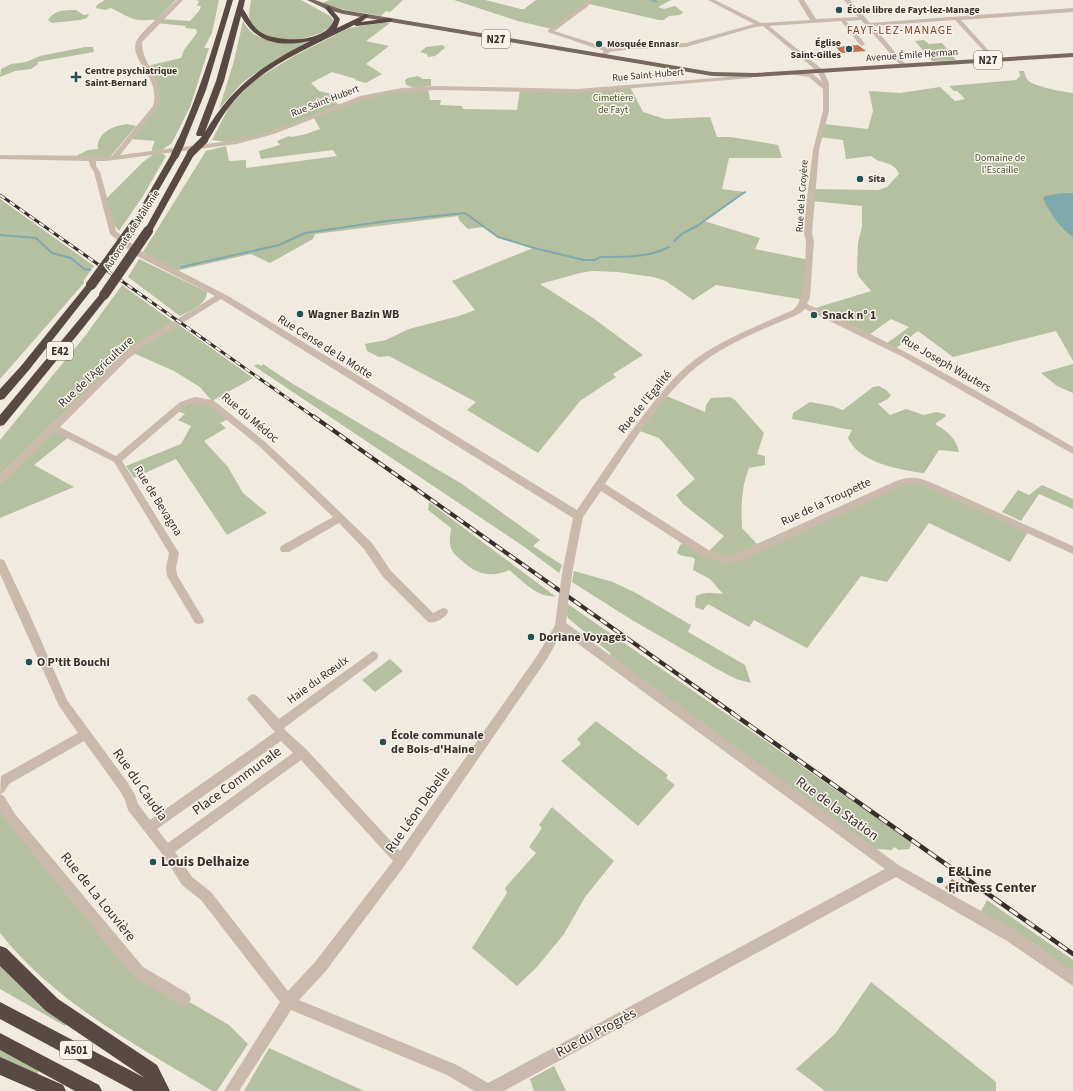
<svg xmlns="http://www.w3.org/2000/svg" width="1073" height="1091" font-family="'Source Sans 3',sans-serif">
<style>
.green{fill:#b4c0a0}
.water{fill:#80a9ad}
.lines{fill:none;stroke-linecap:round;stroke-linejoin:round}
.stream-far1{stroke:#80a9ad;stroke-width:1.5}
.stream{stroke:#80a9ad;stroke-width:2}
.building{fill:#be7051}
.minor{fill:#c9baac;fill-rule:evenodd}
.major{fill:#78675d;fill-rule:evenodd}
.highway{fill:#584a42;fill-rule:evenodd}
.rail-far2-casing{stroke:#372f2a;stroke-width:3}
.rail-far1-casing{stroke:#372f2a;stroke-width:4}
.rail-casing{stroke:#372f2a;stroke-width:4.5}
.rail-far2{stroke:#f9f3ec;stroke-width:2;stroke-dasharray:6;stroke-linecap:butt}
.rail-far1{stroke:#f9f3ec;stroke-width:2.5;stroke-dasharray:8;stroke-linecap:butt}
.rail{stroke:#f9f3ec;stroke-width:3;stroke-dasharray:10;stroke-linecap:butt}
.minor-bridge{stroke:#c9baac;stroke-width:10}
.highway-bridge-far1{stroke:#584a42;stroke-width:8}
.highway-bridge{stroke:#584a42;stroke-width:10}
.poi-dot{fill:#225156;stroke:#f9f3ec;stroke-width:1.5}
.labels{text-anchor:middle;dominant-baseline:central;stroke-width:3;stroke-linejoin:round;paint-order:stroke}
.far-poi-label{font-size:10px;font-weight:bold;fill:#372f2a;stroke:#f9f3ec;text-anchor:start}
.far-street-label{font-size:10px;fill:#372f2a;stroke:#f9f3ec}
.far-park-label{font-size:10px;fill:#455430;stroke:#f9f3ec}
.shield{fill:#f9f3ec;stroke:#716a64;stroke-width:1}
.shield-label{font-size:11px;font-weight:bold;fill:#372f2a}
.far-quarter-label{font-size:12px;letter-spacing:1px;fill:#814129;stroke:#f9f3ec}
.poi-label{font-size:12px;font-weight:bold;fill:#372f2a;stroke:#f9f3ec;text-anchor:start}
.street-label{font-size:12px;fill:#372f2a;stroke:#f9f3ec}
.near-street-label{font-size:14px;fill:#372f2a;stroke:#f9f3ec}
.near-poi-label{font-size:14px;font-weight:bold;fill:#372f2a;stroke:#f9f3ec;text-anchor:start}
</style>
<rect width="100%" height="100%" fill="#f1eadf"/>
<g class="green">
<path d="M105,0H176L156,20C150,19 145,21 140,20C131,20 120,12 111,8L105,10L96,8L97,5Z"/>
<polygon points="196,0 219,0 212,33 204,48 209,48 190,107 172,143 159,152 166,156 143,196 119,231 108,217 104,201 143,162 154,154 152,153 152,148 155,141 130,139 158,102 147,66 181,58 184,50 197,33 196,29 185,28 186,26 156,23 161,19 190,21 199,11 201,6 197,6 199,1"/>
<path d="M251,0H301L330,16L333,20L332,25C315,42 265,48 252,24C247,17 250,8 251,0Z"/>
<polygon points="330,0 403,0 390,12 386,11 381,16 345,10 322,3"/>
<polygon points="454,0 485,0 521,9 524,9 536,0 671,0 658,7 664,9 675,6 683,12 680,15 669,16 664,20 659,20 589,4 556,30 518,21"/>
<path d="M76,10L84,15L89,14L87,18L80,20L52,23L48,20C54,10 65,10 76,10Z"/>
<path d="M243,21C256,47 287,42 312,40L254,74L241,84L219,109L234,61Z"/>
<polygon points="381,23 390,23 366,41 389,46 366,64 382,74 366,83 355,80 356,79 332,72 311,83 319,91 332,94 335,102 340,105 362,97 428,88 430,100 441,100 440,105 462,106 463,109 517,110 520,90 566,91 630,87 643,112 665,119 710,117 717,137 731,137 778,145 782,158 729,158 722,189 745,192 704,221 760,238 755,249 809,260 805,300 716,285 693,300 666,281 653,277 618,272 592,271 580,273 540,284 593,318 643,355 613,374 616,377 580,401 538,453 467,410 476,402 389,356 379,357 367,351 365,344 386,340 409,329 459,316 475,310 452,281 533,248 498,237 483,227 468,229 459,220 458,216 315,234 313,239 270,263 251,254 175,271 143,252 206,151 226,146 229,161 246,160 246,168 337,156 333,150 261,159 259,151 280,145 277,141 289,136 292,137 306,134 320,129 313,116 276,131 231,143 212,140 229,107 253,81 294,56 349,28"/>
<polygon points="924,40 929,44 942,43 956,60 932,61 915,41"/>
<polygon points="443,45 445,48 435,56 428,57 427,54 420,52 426,47"/>
<polygon points="85,47 93,47 94,52 37,62 38,64 31,69 15,71 0,77 1,69 11,64 26,62 40,56"/>
<path d="M1019,71H1024C1025,75 1026,79 1030,82C1038,87 1063,92 1073,93V361L1056,331L953,357L918,331L895,349L886,344L909,327L891,319L869,335L812,309L871,291L859,277L857,270L858,243L862,227V206L812,201L813,189L878,190L887,187L899,174C894,160 880,165 871,156L846,159L843,140L819,137L824,124L868,129L873,111L869,91L900,93L940,87L955,101L965,99L957,91H954L949,86L1016,80L1020,76Z"/>
<polygon points="418,76 423,79 431,79 431,86 415,88 406,85 405,80 408,78"/>
<path d="M127,124L136,126L111,156L78,157V155L88,150L98,149C96,133 113,126 127,124Z"/>
<polygon points="0,199 94,266 84,280 84,283 0,379"/>
<path d="M139,259L207,292C207,305 189,311 180,316L128,277Z"/>
<polygon points="122,285 173,322 134,346 120,358 0,475 0,440 85,336"/>
<polygon points="179,325 253,378 212,401 200,387 174,371 131,352"/>
<polygon points="258,364 261,366 263,364 293,384 462,484 540,540 533,546 562,565 559,573 523,546 254,366"/>
<polygon points="1073,364 1073,393 1057,386 1041,373"/>
<path d="M879,386L886,390L891,395L888,399L878,404L890,415L906,409L924,415L936,412L945,414L946,416L935,424C947,431 956,438 959,452L939,450L924,473C900,470 859,463 848,438L852,430L792,419L793,413L810,402L832,406L843,410L873,387Z"/>
<path d="M664,395L705,412L706,405L711,398L730,397L735,400L764,433L757,454L765,456V465L749,468C741,488 741,507 742,528L757,544L899,483L918,481L1029,530L1010,562L929,523L887,582L861,576L807,648L754,620L749,627L708,604L703,610L695,607L696,596C706,591 712,593 723,594L710,579L693,570L695,559C689,555 683,558 677,553L680,545L687,541L707,553L724,536L683,504L676,495L695,479L659,438L637,430Z"/>
<polygon points="203,400 230,418 220,423 226,428 204,441 228,467 243,493 267,513 227,535 176,459 134,478 126,466 181,444 191,426 178,420 185,414 175,410 183,404"/>
<polygon points="54,428 70,436 34,465 74,487 0,518 0,481"/>
<polygon points="1042,485 1073,499 1073,509 1039,494 1021,521 1002,512 1018,490 1029,495"/>
<path d="M429,502L555,596H556C538,599 522,580 509,570C490,579 474,573 460,559C455,555 451,551 450,544C449,539 451,533 451,528L428,510Z"/>
<polygon points="574,571 613,582 636,593 691,625 688,632 745,665 751,683 736,679 717,669 632,620 572,582"/>
<polygon points="568,604 911,842 911,845 909,849 899,850 894,847 892,850 875,849 613,665 610,653 568,618 566,613"/>
<polygon points="390,659 403,671 375,692 362,680"/>
<polygon points="596,721 668,775 666,778 675,785 638,826 561,761 581,744 577,739"/>
<path d="M0,800L138,972L229,1025L248,1044L217,1091H212C137,1045 55,1003 0,933Z"/>
<polygon points="552,807 614,861 585,897 564,934 537,967 517,986 472,948 507,893 505,888 536,853 529,847 542,828 539,825"/>
<polygon points="987,900 1073,960 1073,979 981,911"/>
<polygon points="0,964 67,1022 65,1026 0,989"/>
<polygon points="871,982 996,1082 996,1091 825,1091 796,1069 835,1034"/>
<polygon points="269,1048 364,1091 244,1091"/>
<polygon points="0,1050 39,1071 37,1074 0,1060"/>
<polygon points="554,1066 566,1091 534,1091 530,1079"/>
</g>
<path class="water" d="M1062,193H1073V237C1060,229 1050,212 1043,199L1045,196Z"/>
<g class="lines">
<polyline class="stream-far1" points="652,0 657,2"/>
<g class="stream">
<polyline points="0,235 36,238 52,253 71,258 84,269 90,270"/>
<polyline points="674,241 683,233 697,226 745,192"/>
<path d="M181,267L279,245L305,233L387,221L465,213L498,237L534,248L584,260H595L600,257C624,257 647,258 669,247"/>
</g>
</g>
<g class="building">
<polygon points="858,45 866,51 841,53 836,47"/>
<polygon points="952,879 961,885 954,894 945,888"/>
</g>
<g class="lines">
<g class="minor">
<path d="M177,0H183L142,42C142,68 167,79 159,106L120,155L237,140L270,132L360,96L402,88L437,86L577,89L753,75V77L751,78L577,93L437,90L402,92L364,99L274,134L237,144L106,161H96V166L100,172L116,231L141,251L230,297L577,510C600,476 623,441 649,408C661,393 673,378 688,365C718,340 758,326 793,310C807,299 805,259 806,241L804,233L806,206L813,150L823,111V89L809,77L789,74L788,73L791,71L813,74L822,82L818,72L763,26L755,27L686,47L631,49L610,52L603,58L600,56L604,51L548,32V30L583,5L587,0H593L587,7L554,31L608,48L631,45L686,43L754,24L708,0H715L761,23L810,20L798,0H804L816,19L858,17L844,0H850L870,23L1073,8V12L961,20L996,59V61L994,62L955,20L873,26L905,64V66H901L861,20L846,21L865,44L862,46L860,45L841,21L769,26L823,70L829,83V111L819,150L812,233L814,241L810,297L807,304C899,345 986,396 1073,447V454L903,357L805,309L799,314C763,329 724,344 694,369C659,399 631,446 605,484L710,551L726,556L735,554L896,481C914,475 920,478 937,485L1073,546V554L931,489L917,484L910,483L902,486L741,561L726,564L703,557L601,491L583,517L573,568L572,571H564L563,568L573,518L221,299L144,347L128,359L60,427L116,456L180,402L195,397L213,400L264,441L314,487L372,543L391,571L433,613L443,608L447,609L448,612C445,618 435,624 428,622L383,577L364,549L339,523L289,552H281L280,549L281,546L333,517L258,445L208,405L195,403L186,406L122,461L179,553L176,568L177,575L204,620L203,623L199,624L195,623L167,576L166,568L169,553L114,462L55,432L3,483L0,484V475L122,355L138,343L215,296L135,255L110,234L94,172L90,166L89,161L0,159V155L112,156L153,106C161,77 130,62 136,42C139,33 169,8 177,0Z"/>
<path d="M0,559L4,560L29,613L67,700L128,783L135,795L138,804L150,820L275,732L249,702L247,699L249,696L253,694L257,696L279,719L373,651L377,653L378,656L377,659L284,728L286,731L306,749L400,851L539,653L555,625L558,602L559,599L563,598L567,599L568,602L566,623L900,866L1017,931L1073,971V986L1007,941L896,877L504,1091H474L447,1075L291,1010L239,1091H224L280,1002L201,900L182,885L163,855L128,810L125,800L120,791L84,741L9,784L4,792L0,794L1,776L78,733L59,706L0,574ZM562,632L885,869L488,1083L457,1065L299,1000L325,972L405,865L547,659ZM281,741L293,753L168,843L157,829ZM301,760L393,861L315,962L288,991L211,892L192,877L175,852Z"/>
<polygon points="0,794 4,796 15,814 143,967 189,994 191,999 189,1004 184,1006 179,1004 133,977 7,822 0,811"/>
</g>
<polygon class="major" points="307,0 315,0 343,10 712,72 755,73 1073,53 1073,57 755,77 712,76 343,14 326,9"/>
<g class="highway">
<path d="M227,0H233L206,90L185,142L181,144H178L177,142C198,96 213,48 227,0Z"/>
<path d="M239,0H245L243,9C249,17 252,27 262,33C279,43 328,43 334,19L325,8L328,6L330,7L340,19L337,28L366,14L369,16L361,22L390,18L393,20L390,22L357,26L354,25C312,47 265,64 234,101C223,113 216,128 207,142H201L200,140L202,136H197L196,134L216,81ZM241,16C257,44 280,47 310,41C263,65 233,85 205,132L224,81Z"/>
<polygon points="188,151 194,151 195,153 152,231 151,233 145,233 144,231"/>
<polygon points="172,153 178,153 179,155 139,224 138,226 132,226 131,224"/>
<polygon points="91,282 94,283 96,285 94,287 29,370 4,399 0,400 0,389 21,366 88,283"/>
<polygon points="104,292 109,295 83,328 4,425 0,426 0,415 101,293"/>
<polygon points="0,946 6,948 58,999 157,1065 170,1091 134,1091 0,1019 0,1002 145,1078 46,1011 0,966"/>
<polygon points="0,1033 99,1085 102,1091 75,1091 0,1050"/>
<polygon points="0,1057 63,1085 66,1091 37,1091 0,1075"/>
</g>
<defs>
<polyline id="rail-far2" points="0,195 314,417"/>
<polyline id="rail-far1" points="313,416 734,714"/>
<polyline id="rail" points="732,713 1073,954"/>
</defs>
<use href="#rail-far2" class="rail-far2-casing"/>
<use href="#rail-far1" class="rail-far1-casing"/>
<use href="#rail" class="rail-casing"/>
<use href="#rail-far2" class="rail-far2"/>
<use href="#rail-far1" class="rail-far1"/>
<use href="#rail" class="rail"/>
<polyline class="minor-bridge" points="563,602 568,568"/>
<g class="highway-bridge-far1">
<polyline points="191,153 204,140"/>
<polyline points="175,155 181,142"/>
</g>
<g class="highway-bridge">
<polyline points="91,285 135,224"/>
<polyline points="104,295 148,231"/>
</g>
</g>
<g class="poi-dot">
<circle cx="839" cy="10" r="4"/>
<circle cx="599" cy="44" r="4"/>
<circle cx="849" cy="49" r="4"/>
<path d="M74 71h4v4h4v4h-4v4h-4v-4h-4v-4h4z"/>
<circle cx="860" cy="179" r="4"/>
<circle cx="300" cy="314" r="4"/>
<circle cx="814" cy="315" r="4"/>
<circle cx="531" cy="637" r="4"/>
<circle cx="29" cy="662" r="4"/>
<circle cx="383" cy="742" r="4"/>
<circle cx="153" cy="862" r="4"/>
<circle cx="940" cy="880" r="4"/>
</g>
<g class="labels">
<g class="far-poi-label">
<text x="847" y="10">École libre de Fayt-lez-Manage</text>
<text x="841" y="43" text-anchor="end">Église<tspan x="841" dy="12">Saint-Gilles</tspan></text>
<text x="607" y="44">Mosquée Ennasr</text>
<text x="85" y="71">Centre psychiatrique<tspan x="85" dy="12">Saint-Bernard</tspan></text>
<text x="868" y="179">Sita</text>
</g>
<g class="far-street-label">
<text transform="translate(912 55) rotate(-4)">Avenue Émile Herman</text>
<text transform="translate(648 75) rotate(-5)">Rue Saint-Hubert</text>
<text transform="translate(325 101) rotate(-21)">Rue Saint-Hubert</text>
<text transform="translate(802 196) rotate(-86)">Rue de la Croyère</text>
<text transform="translate(132 230) rotate(-57)">Autoroute de Wallonie</text>
</g>
<g class="far-park-label">
<text x="613" y="98">Cimetière<tspan x="613" dy="12">de Fayt</tspan></text>
<text x="1000" y="158">Domaine de<tspan x="1000" dy="12">l'Escaille</tspan></text>
</g>
<g class="shield">
<rect x="482" y="30" width="28" height="18" rx="3"/>
<rect x="974" y="51" width="28" height="18" rx="3"/>
<rect x="47" y="342" width="26" height="18" rx="3"/>
<rect x="60" y="1041" width="32" height="18" rx="3"/>
</g>
<g class="shield-label">
<text x="496" y="39">N27</text>
<text x="988" y="60">N27</text>
<text x="60" y="351">E42</text>
<text x="76" y="1050">A501</text>
</g>
<g class="far-quarter-label">
<text x="900" y="30">FAYT-LEZ-MANAGE</text>
</g>
<g class="poi-label">
<text x="308" y="314">Wagner Bazin WB</text>
<text x="822" y="315">Snack n° 1</text>
<text x="539" y="637">Doriane Voyages</text>
<text x="37" y="662">O P'tit Bouchi</text>
<text x="391" y="735">École communale<tspan x="391" dy="14">de Bois-d'Haine</tspan></text>
</g>
<g class="street-label">
<text transform="translate(325 347) rotate(32)">Rue Cense de la Motte</text>
<text transform="translate(946 364) rotate(30)">Rue Joseph Wauters</text>
<text transform="translate(96 372) rotate(-43)">Rue de l'Agriculture</text>
<text transform="translate(645 402) rotate(-51)">Rue de l'Egalité</text>
<text transform="translate(250 418) rotate(40)">Rue du Médoc</text>
<text transform="translate(158 501) rotate(58)">Rue de Bevagna</text>
<text transform="translate(826 502) rotate(-25)">Rue de la Troupette</text>
<text transform="translate(318 680) rotate(-36)">Haie du Rœulx</text>
</g>
<g class="near-street-label">
<text transform="translate(237 781) rotate(-36)">Place Communale</text>
<text transform="translate(140 785) rotate(55)">Rue du Caudia</text>
<text transform="translate(837 809) rotate(36)">Rue de la Station</text>
<text transform="translate(418 810) rotate(-55)">Rue Léon Debelle</text>
<text transform="translate(98 897) rotate(51)">Rue de La Louvière</text>
<text transform="translate(596 1033) rotate(-28)">Rue du Progrès</text>
</g>
<g class="near-poi-label">
<text x="161" y="862">Louis Delhaize</text>
<text x="948" y="872">E&amp;Line<tspan x="948" dy="16">Fitness Center</tspan></text>
</g>
</g>
</svg>
